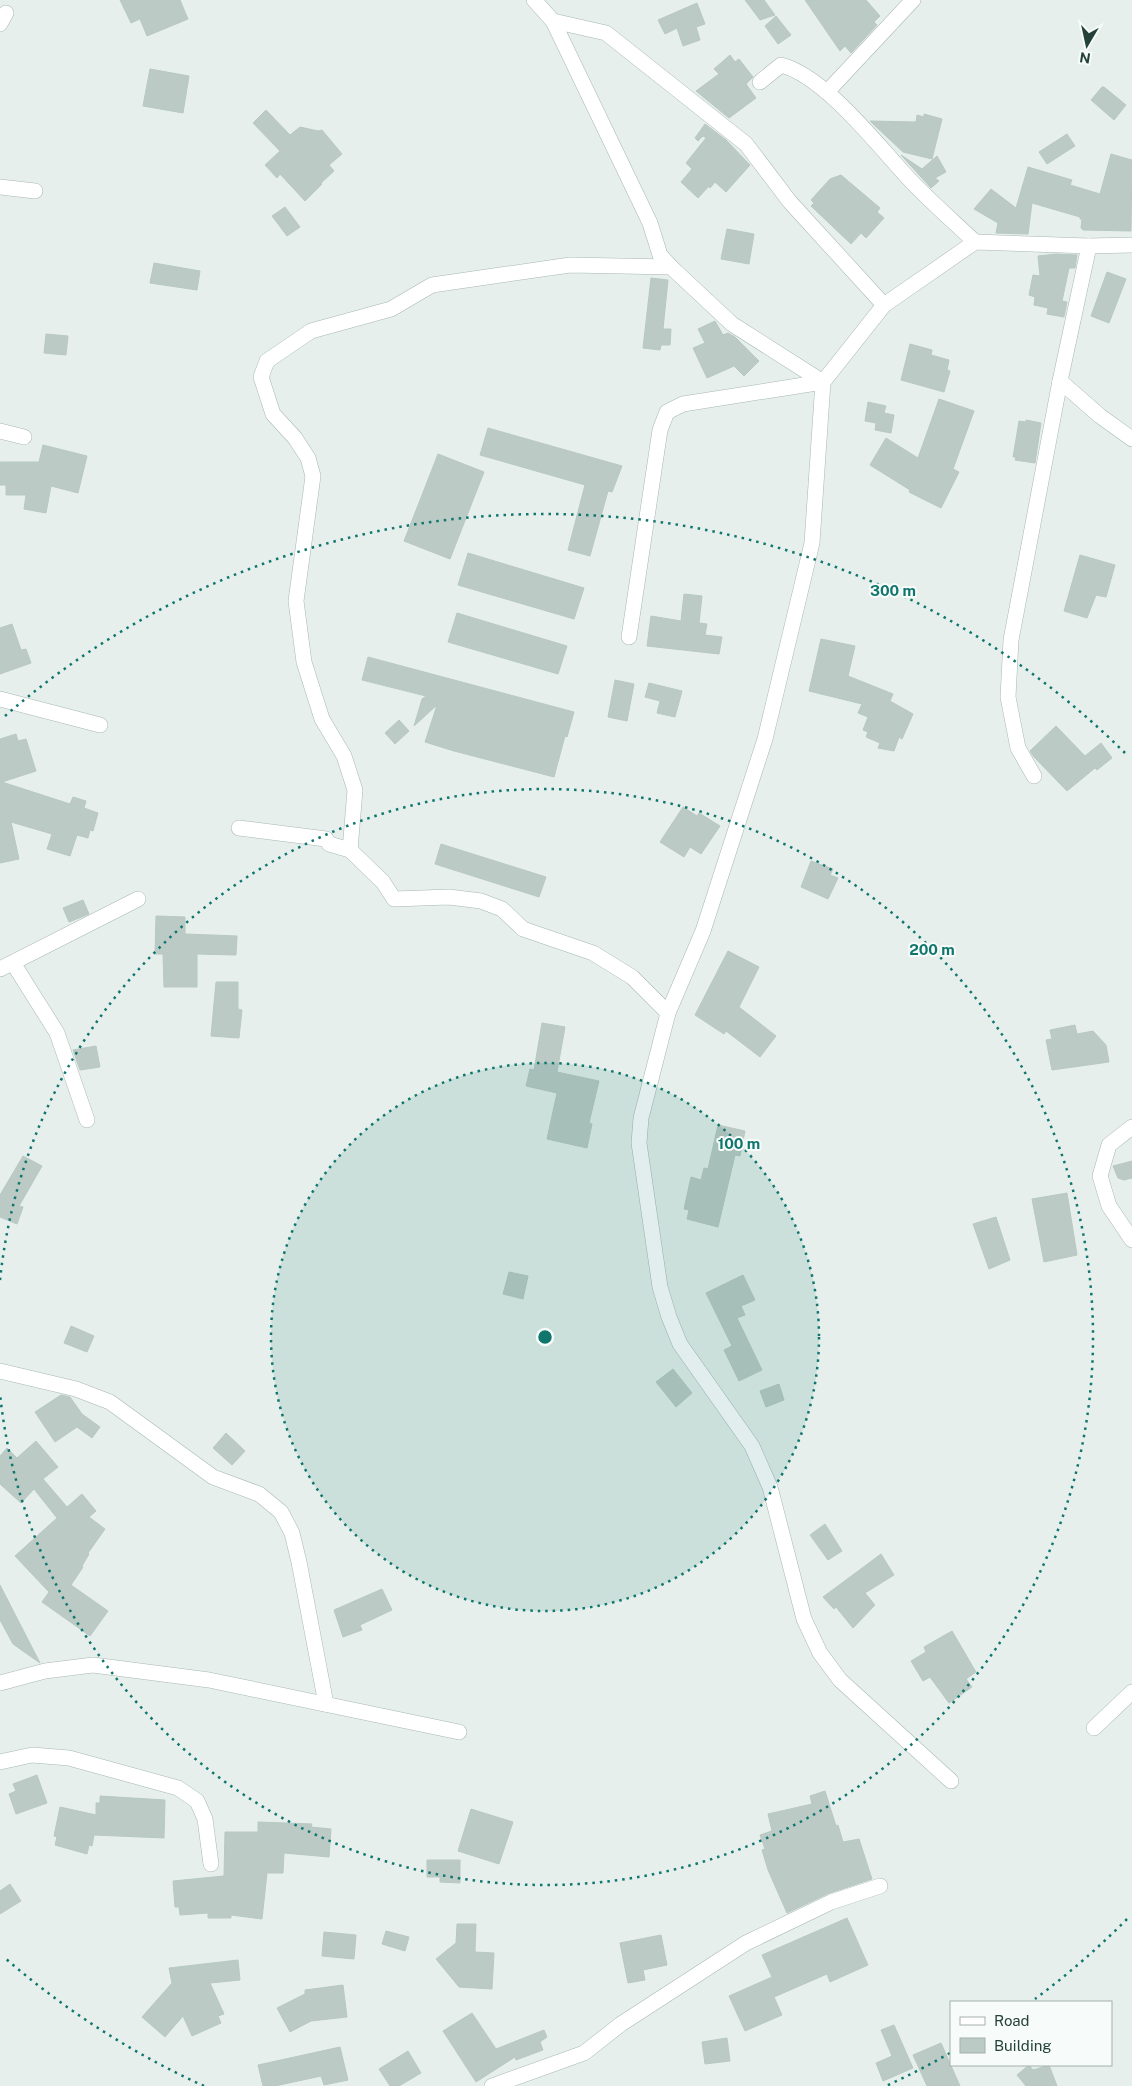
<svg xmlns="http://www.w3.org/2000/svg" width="1132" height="2086" font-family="'Public Sans',sans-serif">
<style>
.building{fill:#bbcac4;stroke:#b8c9c2}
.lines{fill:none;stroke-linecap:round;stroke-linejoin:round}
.minor-casing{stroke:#a8b8b2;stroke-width:16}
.minor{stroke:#fff;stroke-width:15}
.ring{fill:none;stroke:#0f766e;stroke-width:2.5;stroke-dasharray:2.5 5}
.centre{fill:#0f766e;stroke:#f7fbf9;stroke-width:2.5}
.ring-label{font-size:15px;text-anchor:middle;font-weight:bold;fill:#0f766e;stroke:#f7fbf9;stroke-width:4;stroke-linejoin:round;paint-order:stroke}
</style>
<rect width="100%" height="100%" fill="#e6efeb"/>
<g class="building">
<polygon points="120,0 180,0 188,19 147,36 140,19 131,23"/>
<polygon points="745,0 764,0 775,15 760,20"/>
<polygon points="805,0 866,0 880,16 874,22 877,25 851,53 845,46 840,51"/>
<polygon points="697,3 705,24 696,27 700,40 683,46 677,28 665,34 658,20"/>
<polygon points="776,16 791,35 778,44 765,26"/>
<polygon points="730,55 735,62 739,59 753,77 746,84 756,98 729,118 696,91 719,74 714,69"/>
<polygon points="150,69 189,76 183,113 143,106"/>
<polygon points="1102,87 1104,87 1126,105 1114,120 1091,100"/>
<polygon points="266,110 290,135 300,127 318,131 322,130 342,154 329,165 334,171 321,183 322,184 305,201 280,174 277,178 265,165 280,151 253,123"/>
<polygon points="924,114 942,119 932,159 903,152 870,121 916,122 917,115 924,117"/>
<polygon points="705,124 726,140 750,165 726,192 715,182 710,188 709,186 698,198 681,182 692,169 686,163 706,138 703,136 698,141 695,138"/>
<polygon points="1067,134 1075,146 1047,164 1039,152"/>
<polygon points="1111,154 1132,160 1131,231 1083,230 1081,228 1082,219 1080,219 1080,217 1032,203 1028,234 996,233 998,223 974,209 991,189 1016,208 1028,167 1072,180 1070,185 1100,194"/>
<polygon points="901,155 922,169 937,156 946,172 935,178 939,181 931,188"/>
<polygon points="841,175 880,208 877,212 884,218 866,238 861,233 851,244 811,206 814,203 811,200 830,179"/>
<polygon points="285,207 300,227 287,236 272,216"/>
<polygon points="727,229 754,234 749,264 721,259"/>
<polygon points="1056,254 1077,255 1075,268 1069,268 1062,301 1067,302 1064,317 1047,314 1048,308 1034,305 1035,297 1029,295 1033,275 1040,276 1038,256"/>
<polygon points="154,263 200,271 197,290 150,283"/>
<polygon points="1107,272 1126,279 1109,323 1091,316"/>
<polygon points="651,278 668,280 663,329 671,329 670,345 661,345 660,350 643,348"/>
<polygon points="715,321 723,335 728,333 735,337 759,361 744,376 734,366 707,378 693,348 705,343 698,329"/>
<polygon points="46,334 68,336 66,355 44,353"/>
<polygon points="910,344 932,350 931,355 949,360 947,370 950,371 944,392 901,380"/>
<polygon points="939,399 974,411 953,469 959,472 941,508 909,492 910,490 870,465 886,438 918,458"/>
<polygon points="868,402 886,406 884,413 894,415 891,433 875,430 876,423 865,421"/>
<polygon points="1026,420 1041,423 1035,463 1015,460 1016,457 1013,457 1019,421 1026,422"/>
<polygon points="488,428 622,466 612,492 608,491 590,556 568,550 585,485 480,455"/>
<polygon points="43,445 87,456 78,493 51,486 46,513 24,509 26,495 6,495 6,485 0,485 0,462 39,462"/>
<polygon points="438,454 484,472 450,559 404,541"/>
<polygon points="468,553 584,588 574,619 458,585"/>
<polygon points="1080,555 1115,565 1106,597 1096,595 1087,618 1064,611"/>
<polygon points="684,594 702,596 699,623 707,624 705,635 722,637 719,654 647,646 651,616 681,621"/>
<polygon points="457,613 567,646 558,674 448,642"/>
<polygon points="12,624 21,650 26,649 31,663 0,674 0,628"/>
<polygon points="821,639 855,646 848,676 893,694 890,701 913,714 902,739 899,737 894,751 878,748 880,743 866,737 868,732 863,730 868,717 858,713 862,704 809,691"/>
<polygon points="368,657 574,712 567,737 565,736 554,777 454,751 425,742 437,705 414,726 422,699 426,696 362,680"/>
<polygon points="615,680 634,684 627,721 608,717"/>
<polygon points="649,683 682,691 675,717 657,713 660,701 645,697"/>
<polygon points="399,720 409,731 395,744 385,733"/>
<polygon points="1056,726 1085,756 1101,743 1112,758 1097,770 1095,768 1067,791 1034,757 1030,751"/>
<polygon points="16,734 18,741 26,739 36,771 2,782 70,804 73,797 86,801 84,808 98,813 93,831 90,830 88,838 77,835 70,856 47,849 52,834 11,822 19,859 0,863 0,739"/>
<polygon points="683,807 697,816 699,813 720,826 701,854 690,847 684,857 660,842"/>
<polygon points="441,844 546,877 539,897 435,864"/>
<polygon points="811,861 833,869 830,875 838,878 828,899 801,887"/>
<polygon points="83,900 89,914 69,922 63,908"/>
<polygon points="156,916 185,917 185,934 237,936 236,955 197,954 197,987 164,987 163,954 155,954"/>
<polygon points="728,951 759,967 739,1007 776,1036 760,1057 726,1031 724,1034 695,1015"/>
<polygon points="216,982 238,982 238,1009 242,1010 239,1038 211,1036"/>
<polygon points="542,1023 565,1027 557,1072 599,1081 589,1123 592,1124 587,1148 547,1139 557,1093 526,1086 530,1069 534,1070"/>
<polygon points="1075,1025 1077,1034 1093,1031 1106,1045 1109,1062 1052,1070 1046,1040 1052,1039 1050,1030"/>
<polygon points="96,1046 100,1067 80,1070 73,1050"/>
<polygon points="718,1125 745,1131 740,1156 735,1155 718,1227 687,1219 689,1210 684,1209 691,1177 701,1180 704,1168 708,1169"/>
<polygon points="23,1156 42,1166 19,1206 23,1207 17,1224 0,1217 0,1195"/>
<polygon points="1132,1161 1132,1178 1124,1180 1118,1178 1113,1166"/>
<polygon points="1067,1193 1077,1255 1044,1262 1032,1199"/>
<polygon points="996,1217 1010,1260 989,1269 973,1224"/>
<polygon points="509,1272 528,1276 523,1299 503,1294"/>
<polygon points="743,1275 755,1300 741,1306 745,1315 737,1318 762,1370 739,1381 724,1350 732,1346 706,1293"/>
<polygon points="71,1326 94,1336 87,1352 64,1343"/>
<polygon points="673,1369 692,1393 676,1407 656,1382"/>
<polygon points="779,1384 784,1400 766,1407 760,1391"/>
<polygon points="61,1395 70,1397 82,1414 100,1427 92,1438 77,1427 55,1442 35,1412"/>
<polygon points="226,1433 245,1451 232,1465 213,1448"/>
<polygon points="36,1441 58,1467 43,1479 67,1507 82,1494 96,1511 89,1517 105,1529 88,1553 89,1554 82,1566 83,1567 71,1585 108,1611 90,1636 42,1602 49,1592 15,1556 57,1518 34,1489 21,1503 0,1484 0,1456 7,1448 17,1458"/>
<polygon points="825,1524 842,1551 828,1560 810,1535"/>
<polygon points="881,1554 894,1575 865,1593 875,1605 853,1628 836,1607 834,1609 823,1597"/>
<polygon points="0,1585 40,1663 13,1644 0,1620"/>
<polygon points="382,1589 392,1610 360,1625 362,1630 343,1637 334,1610"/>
<polygon points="952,1631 976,1672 966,1679 972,1687 949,1703 930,1677 923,1681 911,1661 926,1652 924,1647"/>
<polygon points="37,1775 47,1803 16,1814 9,1794 16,1791 13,1784"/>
<polygon points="825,1791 836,1826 838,1825 843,1842 859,1839 872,1879 827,1894 787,1913 768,1870 762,1850 765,1849 760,1835 772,1831 768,1814 812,1804 810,1796"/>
<polygon points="100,1796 165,1800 164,1838 94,1835 92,1846 89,1845 87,1854 55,1845 57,1837 54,1836 60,1807 96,1815 96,1803 100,1803"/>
<polygon points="471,1809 513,1822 499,1864 458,1851"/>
<polygon points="258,1822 312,1824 311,1827 331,1829 329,1857 284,1853 283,1873 267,1873 262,1919 231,1915 231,1918 208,1918 208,1913 180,1915 179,1907 175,1907 173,1881 224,1876 225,1832 258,1832"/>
<polygon points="427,1860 460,1860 460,1883 440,1882 440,1877 427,1877"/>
<polygon points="10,1884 21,1901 0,1914 0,1891"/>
<polygon points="847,1918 868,1965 830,1982 827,1974 774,1997 782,2015 745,2031 729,1996 772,1977 762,1955"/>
<polygon points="457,1924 476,1924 475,1952 494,1953 492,1989 459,1987 436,1959 456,1943"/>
<polygon points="386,1931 409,1937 405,1951 382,1944"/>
<polygon points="324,1932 356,1935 354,1959 322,1956"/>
<polygon points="661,1935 667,1965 643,1970 645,1980 628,1983 620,1943"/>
<polygon points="238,1960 240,1980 210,1983 224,2014 218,2016 221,2023 192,2036 183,2016 165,2037 142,2017 172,1983 169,1968"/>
<polygon points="343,1985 347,2017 311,2021 290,2032 277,2008 305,1994 305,1990"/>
<polygon points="472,2013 496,2049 544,2030 547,2037 540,2042 543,2050 516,2060 515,2057 476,2082 443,2031"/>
<polygon points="894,2025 913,2068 883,2081 876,2063 892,2056 881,2030"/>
<polygon points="727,2038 730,2061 705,2064 702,2042"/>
<polygon points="941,2043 960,2086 927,2086 913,2055"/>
<polygon points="340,2047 348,2080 324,2085 321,2076 275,2086 263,2086 258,2065"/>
<polygon points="408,2051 421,2073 399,2086 390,2086 379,2069"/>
<polygon points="1029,2065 1033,2070 1049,2065 1057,2086 1026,2086 1017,2075"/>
</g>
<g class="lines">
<defs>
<g id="minor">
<polyline points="534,0 553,21 650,223 660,255 671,267"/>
<polyline points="553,21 606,33 746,144 790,202 884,305"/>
<polyline points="0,24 6,13"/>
<path d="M760,82L781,65C825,76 879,147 911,181C931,202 954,222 975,242"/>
<polyline points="827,92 913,0"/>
<polyline points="0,187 35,191"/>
<polyline points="1060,381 1100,416 1132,439"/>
<polyline points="0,431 24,437"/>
<polyline points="629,637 660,430 667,412 683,404 823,382"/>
<polyline points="0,699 100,725"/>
<polyline points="1034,776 1018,748 1008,697 1011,640 1060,381 1089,246"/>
<polyline points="239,828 326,839 329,844 350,850 383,882 394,899 449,897 481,901 502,909 523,929 593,953 632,977 668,1013"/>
<polyline points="350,850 355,790 344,756 322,719 304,662 296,601 313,476 308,458 295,438 273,414 261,377 267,361 311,331 391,309 432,285 570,265 671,267 732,324 823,382"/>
<polyline points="13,963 57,1033 87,1120"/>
<polyline points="0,969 138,899"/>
<polyline points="1132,1127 1109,1145 1100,1176 1109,1206 1132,1240"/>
<polyline points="0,1371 76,1389 110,1402 213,1477 259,1494 281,1512 292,1533 299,1562 326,1704"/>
<polyline points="0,1683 45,1671 93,1665 209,1680 459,1732"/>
<polyline points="1094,1728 1132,1692"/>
<polyline points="0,1762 32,1755 69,1758 178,1788 197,1801 205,1819 211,1864"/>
<polyline points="951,1781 840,1680 820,1653 804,1619 770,1487 752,1446 680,1344 669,1317 660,1287 639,1143 641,1118 668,1013 703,931 765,739 812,543 823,382 884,305 975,242 1089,246 1132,245"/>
<polyline points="492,2086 584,2053 621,2024 746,1943 831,1902 880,1886"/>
</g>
</defs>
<use href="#minor" class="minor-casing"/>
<use href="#minor" class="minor"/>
</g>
<circle cx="545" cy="1337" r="274" fill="#0f766e" fill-opacity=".12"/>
<g class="ring">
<circle cx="545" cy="1337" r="274"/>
<path d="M0 1280A548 548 0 1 1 0 1394"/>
<path d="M1127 1919A823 823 0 0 1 1035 1999M950 2053A823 823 0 0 1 886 2086M204 2086A823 823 0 0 1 5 1958M5 716A823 823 0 0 1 1127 755"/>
</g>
<circle cx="545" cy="1337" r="8" class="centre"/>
<g class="ring-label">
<text x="893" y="596">300 m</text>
<text x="932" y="955">200 m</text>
<text x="739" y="1149">100 m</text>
</g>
<rect x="950" y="2001" width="162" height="65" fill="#f7fbf9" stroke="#a3b1ad"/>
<rect x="960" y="2017" width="25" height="8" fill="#ffffff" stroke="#a3b1ad"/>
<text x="994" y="2026" font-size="15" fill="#24423a">Road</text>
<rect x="960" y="2038" width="25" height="15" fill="#bbcac4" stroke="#a3b1ad"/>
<text x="994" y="2051" font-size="15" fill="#24423a">Building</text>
<g transform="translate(1087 45) rotate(189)" stroke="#f7fbf9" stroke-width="4" paint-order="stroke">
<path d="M0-4L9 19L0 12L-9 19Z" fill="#24423a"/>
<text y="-8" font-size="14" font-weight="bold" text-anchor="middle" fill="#24423a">N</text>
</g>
</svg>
